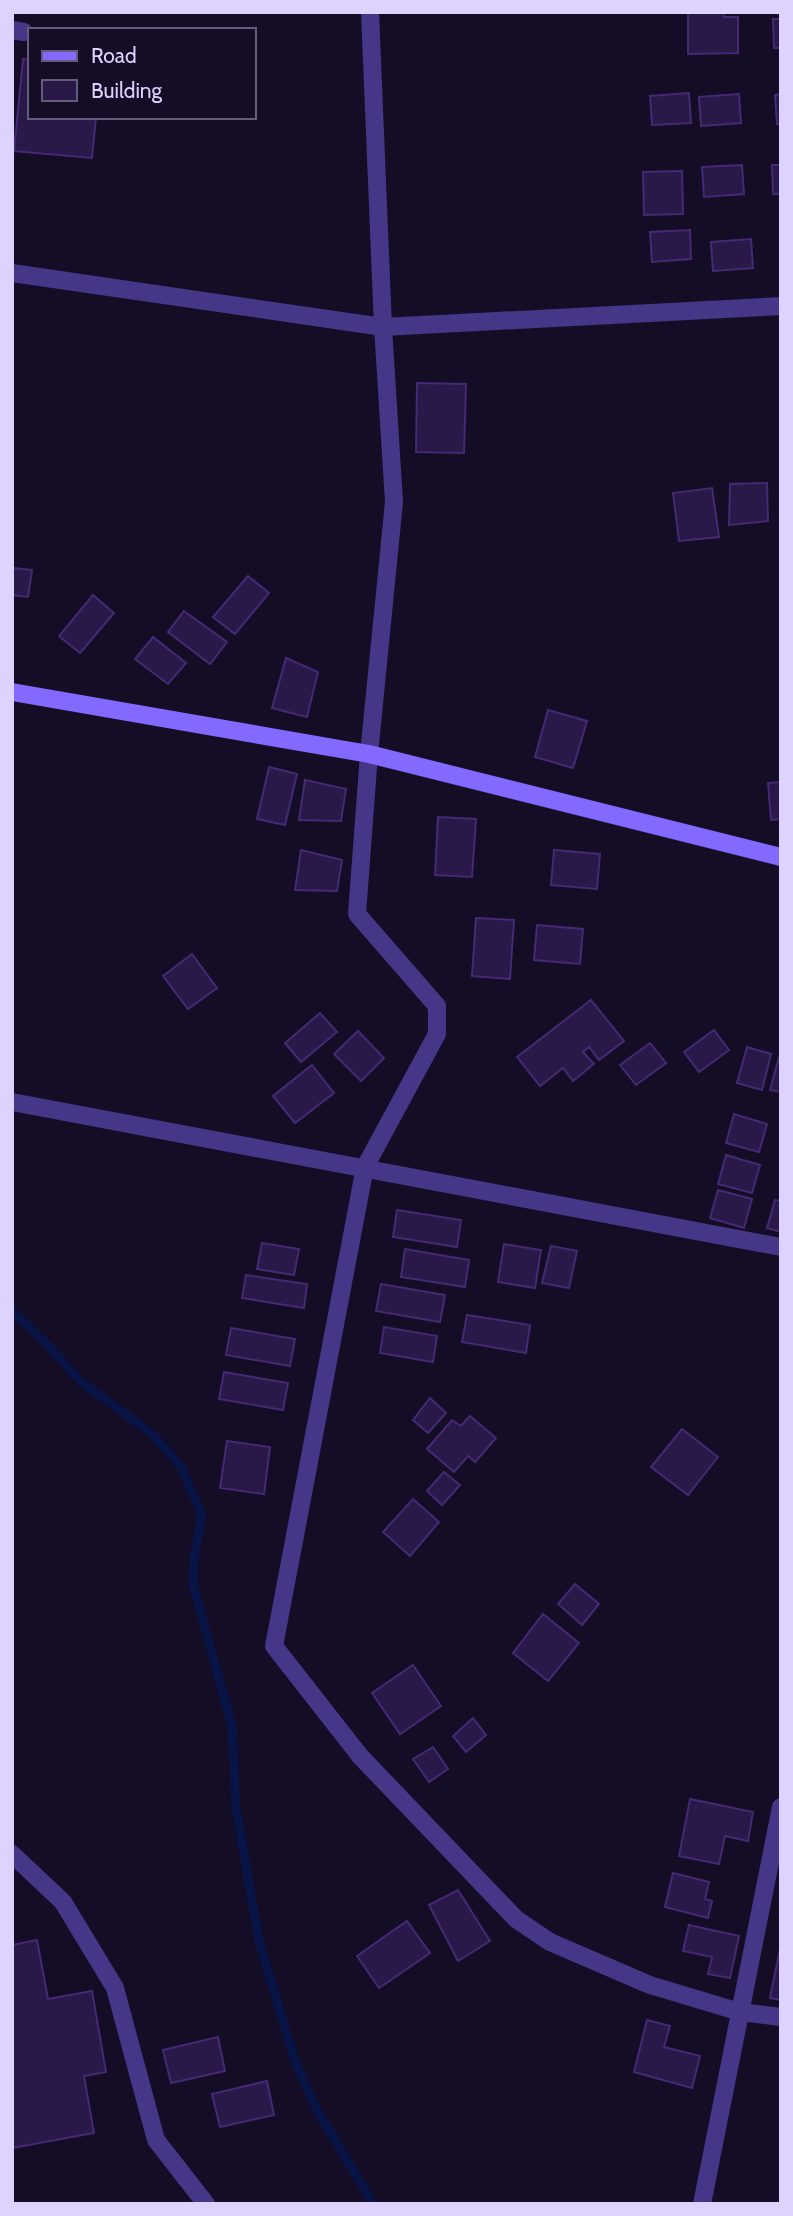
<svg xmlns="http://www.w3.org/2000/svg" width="793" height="2216" font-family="Cabin,sans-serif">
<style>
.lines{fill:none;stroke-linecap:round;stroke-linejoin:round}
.stream{stroke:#071445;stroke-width:9}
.building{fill:#291848;stroke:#442975;stroke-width:2}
.street{stroke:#453687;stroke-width:18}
.secondary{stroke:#8369ff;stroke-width:18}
</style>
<rect width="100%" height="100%" fill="#150d26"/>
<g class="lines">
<polyline class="stream" points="12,1311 46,1343 79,1380 152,1434 181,1466 202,1516 194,1558 193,1584 232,1726 236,1808 259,1941 295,2061 316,2108 373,2204"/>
</g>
<g class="building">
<polygon points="688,12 723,12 724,17 738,17 738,53 688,54"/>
<polygon points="773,19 781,19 781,48 774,48"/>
<polygon points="23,59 30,60 30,117 96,117 92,158 14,151"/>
<polygon points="689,93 691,123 652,125 650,96"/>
<polygon points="739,94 741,123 701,126 699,97"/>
<polygon points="781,94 781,124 777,124 775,95"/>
<polygon points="742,165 744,194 704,197 702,167"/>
<polygon points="772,165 781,165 781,194 773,194"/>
<polygon points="682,171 683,214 644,215 643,172"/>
<polygon points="690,230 691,259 652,262 650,232"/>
<polygon points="751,239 753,268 713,271 711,242"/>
<polygon points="417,383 466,384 464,453 416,452"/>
<polygon points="767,483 768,521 729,525 730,484"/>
<polygon points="712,488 719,537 679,541 673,493"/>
<polygon points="12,568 32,570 28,597 12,595"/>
<polygon points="248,576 269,593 235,634 213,617"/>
<polygon points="93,595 114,613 80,653 59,636"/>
<polygon points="184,611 227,642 210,664 168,632"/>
<polygon points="153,637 186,663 168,684 135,659"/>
<polygon points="286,658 318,672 307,717 272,708"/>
<polygon points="548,710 587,721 573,768 535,757"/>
<polygon points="269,767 297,774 285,825 257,819"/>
<polygon points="305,780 346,789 341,821 299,820"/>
<polygon points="781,782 781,819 771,820 768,783"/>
<polygon points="438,817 476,819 472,877 435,875"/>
<polygon points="301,850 342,860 337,891 295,890"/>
<polygon points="554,850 600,854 597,889 551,885"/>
<polygon points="476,918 514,920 510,979 472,976"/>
<polygon points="537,925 583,929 580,964 534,960"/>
<polygon points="192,954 217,988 188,1009 163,976"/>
<polygon points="591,1000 624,1041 599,1060 589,1047 583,1052 594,1064 573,1081 563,1068 540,1086 517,1057"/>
<polygon points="320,1013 337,1032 301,1062 285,1043"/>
<polygon points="714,1030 729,1050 699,1072 684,1052"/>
<polygon points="358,1031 384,1058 361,1081 334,1054"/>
<polygon points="650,1043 666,1063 636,1085 620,1065"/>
<polygon points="747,1047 771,1054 762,1090 737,1083"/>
<polygon points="780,1054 781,1055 781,1092 770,1090"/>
<polygon points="312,1065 334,1093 295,1123 273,1096"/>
<polygon points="734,1114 767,1124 759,1152 726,1143"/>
<polygon points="726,1155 760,1165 752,1193 718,1184"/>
<polygon points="718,1190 752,1199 744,1228 710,1218"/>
<polygon points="775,1200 781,1201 781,1232 767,1228"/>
<polygon points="397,1210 461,1220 457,1247 393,1237"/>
<polygon points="262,1243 299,1249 294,1275 257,1269"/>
<polygon points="504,1244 541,1250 535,1288 498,1282"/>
<polygon points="551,1246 577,1251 569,1288 542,1283"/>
<polygon points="405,1249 469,1260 465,1287 401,1277"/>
<polygon points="246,1275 307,1284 304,1308 242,1298"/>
<polygon points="381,1284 445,1295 440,1322 376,1311"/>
<polygon points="467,1315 530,1325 526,1353 462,1342"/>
<polygon points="384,1327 437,1336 433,1362 380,1353"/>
<polygon points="231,1328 295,1339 290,1366 226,1355"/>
<polygon points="224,1372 288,1383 283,1410 219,1399"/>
<polygon points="430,1398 446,1413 428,1433 413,1420"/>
<polygon points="470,1416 496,1438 475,1462 468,1456 454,1472 427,1449 452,1420 461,1426"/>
<polygon points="682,1429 718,1457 688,1495 651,1467"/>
<polygon points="227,1441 270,1447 264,1494 220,1488"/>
<polygon points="444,1472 460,1485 442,1505 427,1491"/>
<polygon points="413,1499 439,1522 410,1556 383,1532"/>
<polygon points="575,1584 599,1604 582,1625 558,1604"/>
<polygon points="543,1614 579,1643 548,1681 513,1653"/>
<polygon points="413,1665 441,1706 400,1734 372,1693"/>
<polygon points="473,1718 486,1735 466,1752 453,1736"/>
<polygon points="433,1747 448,1769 429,1782 413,1759"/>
<polygon points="690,1799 753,1812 748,1841 725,1836 719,1864 679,1856"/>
<polygon points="673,1873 709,1882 705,1899 712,1901 708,1918 665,1907"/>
<polygon points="458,1890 490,1941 458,1961 429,1905"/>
<polygon points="407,1921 430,1953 379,1988 357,1956"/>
<polygon points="689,1925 739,1936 730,1978 708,1974 712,1957 683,1951"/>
<polygon points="37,1940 48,1999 92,1991 106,2072 84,2076 94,2133 12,2148 12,1945"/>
<polygon points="781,1944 781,2000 770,1998"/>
<polygon points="647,2020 670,2026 664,2047 700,2056 692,2088 634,2072"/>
<polygon points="218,2037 225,2071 171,2083 163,2050"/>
<polygon points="267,2081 274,2115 220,2127 212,2094"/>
</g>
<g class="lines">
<g class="street">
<polyline points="370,12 383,327 394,502 369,754 357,914 437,1006 437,1034 365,1167 274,1646 360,1756 516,1919 550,1942 650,1985 740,2012 781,2017"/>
<polyline points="12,30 24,32"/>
<polyline points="12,273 383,327 781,306"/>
<polyline points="12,1102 781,1247"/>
<polyline points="12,1854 63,1902 115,1988 156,2140 206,2204"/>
<polyline points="702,2204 781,1807"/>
</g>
<polyline class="secondary" points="12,692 369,754 781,857"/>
</g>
<rect width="793" height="2216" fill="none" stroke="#ded2ff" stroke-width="28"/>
<rect x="28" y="28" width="228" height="91" fill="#150d26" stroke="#655c7d" stroke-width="2"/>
<rect x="42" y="51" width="35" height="10" fill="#8369ff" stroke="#655c7d" stroke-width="2"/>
<text x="91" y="63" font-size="21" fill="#ded2ff">Road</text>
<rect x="42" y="80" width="35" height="21" fill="#291848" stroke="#655c7d" stroke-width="2"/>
<text x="91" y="98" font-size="21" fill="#ded2ff">Building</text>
</svg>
